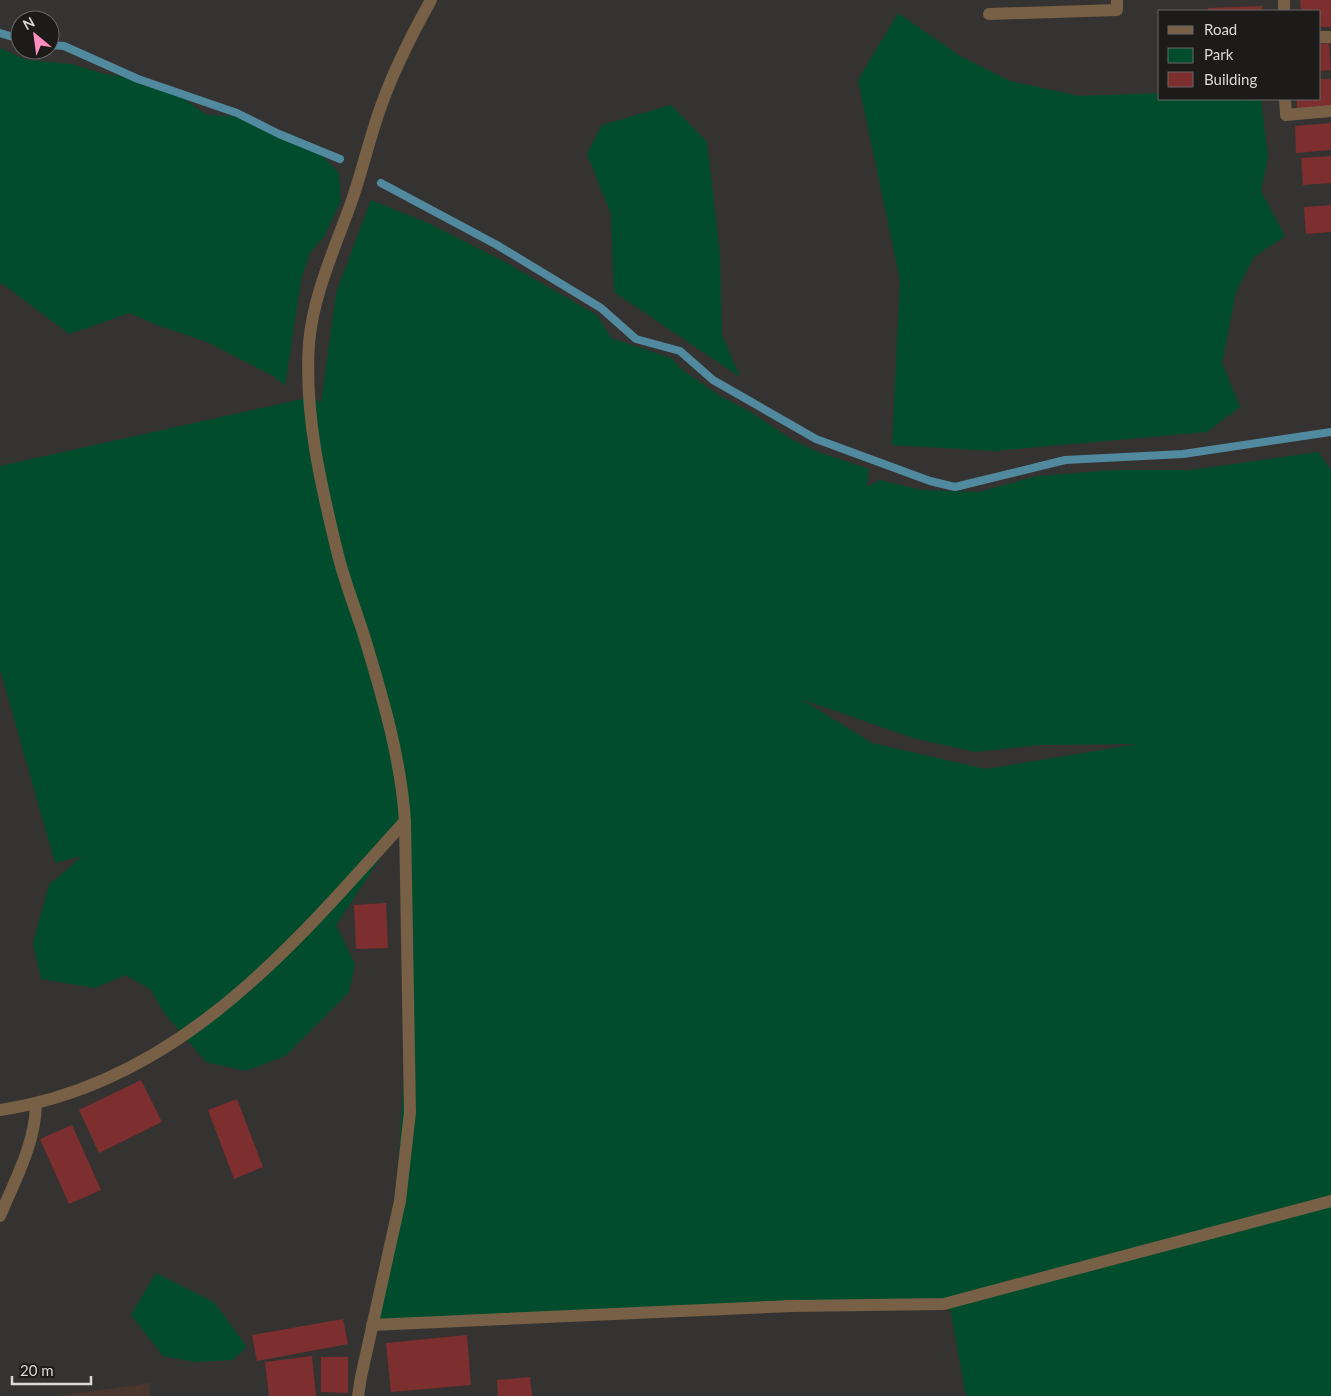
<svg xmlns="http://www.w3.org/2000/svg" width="1331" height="1396" font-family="Lato,sans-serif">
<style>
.commercial{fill:#49362e}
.green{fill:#004c2d;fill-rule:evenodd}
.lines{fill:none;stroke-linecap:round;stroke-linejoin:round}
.stream{stroke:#51899f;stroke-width:8}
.building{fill:#7d2e2e}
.street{stroke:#776045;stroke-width:12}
</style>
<rect width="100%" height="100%" fill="#353331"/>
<polygon class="commercial" points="150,1383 150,1396 58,1396"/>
<g class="green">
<polygon points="898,13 960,56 1010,81 1079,96 1160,93 1160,99 1261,99 1268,157 1261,191 1285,236 1254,257 1236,292 1222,363 1240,407 1207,432 994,451 892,445 900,280 858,80"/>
<polygon points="0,48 27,60 71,64 105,74 138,79 172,91 207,115 245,117 279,134 315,148 339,173 341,201 325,235 310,253 301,280 285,386 275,377 207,342 154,324 130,313 69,334 3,284 0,284"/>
<polygon points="671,105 707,142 720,254 722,335 740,377 614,292 611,214 587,154 602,125"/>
<path d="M371,200L428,223L503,261L597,315L611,338L671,358L682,370L722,397L749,411L791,439L818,452L869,469L867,487L880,480L922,490L978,492L1038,476L1113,470H1191L1318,452L1331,470V1396H966L949,1303L372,1325L396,1203L407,1020L404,822L336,925L355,964L349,992L285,1056L246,1071L206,1062L164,1013L151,990L126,975L95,988L41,979L33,944L49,885L82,856L55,863L0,669V466L311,397L321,403L336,293ZM801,699L913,738L975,752L1039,745L1138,744L986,769L872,743Z"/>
<polygon points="156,1273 214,1302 247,1347 232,1360 195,1362 163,1356 131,1315"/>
</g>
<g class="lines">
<g class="stream">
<polyline points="0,33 20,39"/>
<polyline points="50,45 64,46 138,79 237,113 279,134 340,159"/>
<polyline points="381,183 497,245 601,308 636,339 680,351 713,380 816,439 930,481 955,487 1065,460 1183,454 1331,432"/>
</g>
</g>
<g class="building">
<polygon points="1300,0 1331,0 1331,27 1320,27 1320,11 1301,11"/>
<polygon points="1262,6 1262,11 1208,11 1208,8"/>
<polygon points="1329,43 1331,70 1320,71 1320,44"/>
<polygon points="1320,79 1331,79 1331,106 1297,108 1297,99 1320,99"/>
<polygon points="1331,123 1331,150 1296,153 1295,126"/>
<polygon points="1331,156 1331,183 1303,185 1301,158"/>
<polygon points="1331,205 1331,232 1306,234 1304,207"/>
<polygon points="386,903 388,948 356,949 354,905"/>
<polygon points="141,1080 162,1122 99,1153 79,1110"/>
<polygon points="237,1099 263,1167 234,1179 208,1110"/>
<polygon points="72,1125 101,1190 69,1204 40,1139"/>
<polygon points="343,1319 348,1344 257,1361 252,1335"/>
<polygon points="467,1335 471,1385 391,1392 386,1343"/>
<polygon points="312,1356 316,1396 269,1396 265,1362"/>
<polygon points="321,1357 348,1357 348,1393 321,1392"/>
<polygon points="530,1377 532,1396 498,1396 497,1380"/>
</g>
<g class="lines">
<g class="street">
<polyline points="1284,11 1284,0"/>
<polyline points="989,14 1117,10 1117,0"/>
<polyline points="1320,37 1331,37"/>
<polyline points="1285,99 1286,115 1331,111"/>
<path d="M0,1110C177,1084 292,947 405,821"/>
<path d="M0,1216C15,1180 35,1144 36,1105"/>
<polyline points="372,1325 792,1306 944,1304 1331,1201"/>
<path d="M358,1396L361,1377L400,1201L410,1112L405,821C401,762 385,705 368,649C359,617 346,587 338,555C321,486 304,414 309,343C313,295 335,248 351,203C362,172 369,140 380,109C393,71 412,34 431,0"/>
</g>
</g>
<rect x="1158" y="10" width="162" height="90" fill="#1c1b1a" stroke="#686766"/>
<rect x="1168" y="26" width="25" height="8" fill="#776045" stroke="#686766"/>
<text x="1204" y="35" font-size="15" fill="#dbd9d8">Road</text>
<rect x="1168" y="48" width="25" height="15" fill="#004c2d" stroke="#686766"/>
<text x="1204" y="60" font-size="15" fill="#dbd9d8">Park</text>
<rect x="1168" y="72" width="25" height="15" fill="#7d2e2e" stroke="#686766"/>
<text x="1204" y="85" font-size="15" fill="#dbd9d8">Building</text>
<g transform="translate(35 35) rotate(331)"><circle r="24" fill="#1c1b1a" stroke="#686766"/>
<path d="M0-4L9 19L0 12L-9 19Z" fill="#fe8ebd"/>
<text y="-8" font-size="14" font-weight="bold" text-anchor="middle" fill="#dbd9d8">N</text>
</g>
<path d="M12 1376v8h79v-8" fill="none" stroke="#dbd9d8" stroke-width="2.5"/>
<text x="20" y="1376" font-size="15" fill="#dbd9d8" stroke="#1c1b1a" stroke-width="4" paint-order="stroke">20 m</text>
</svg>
